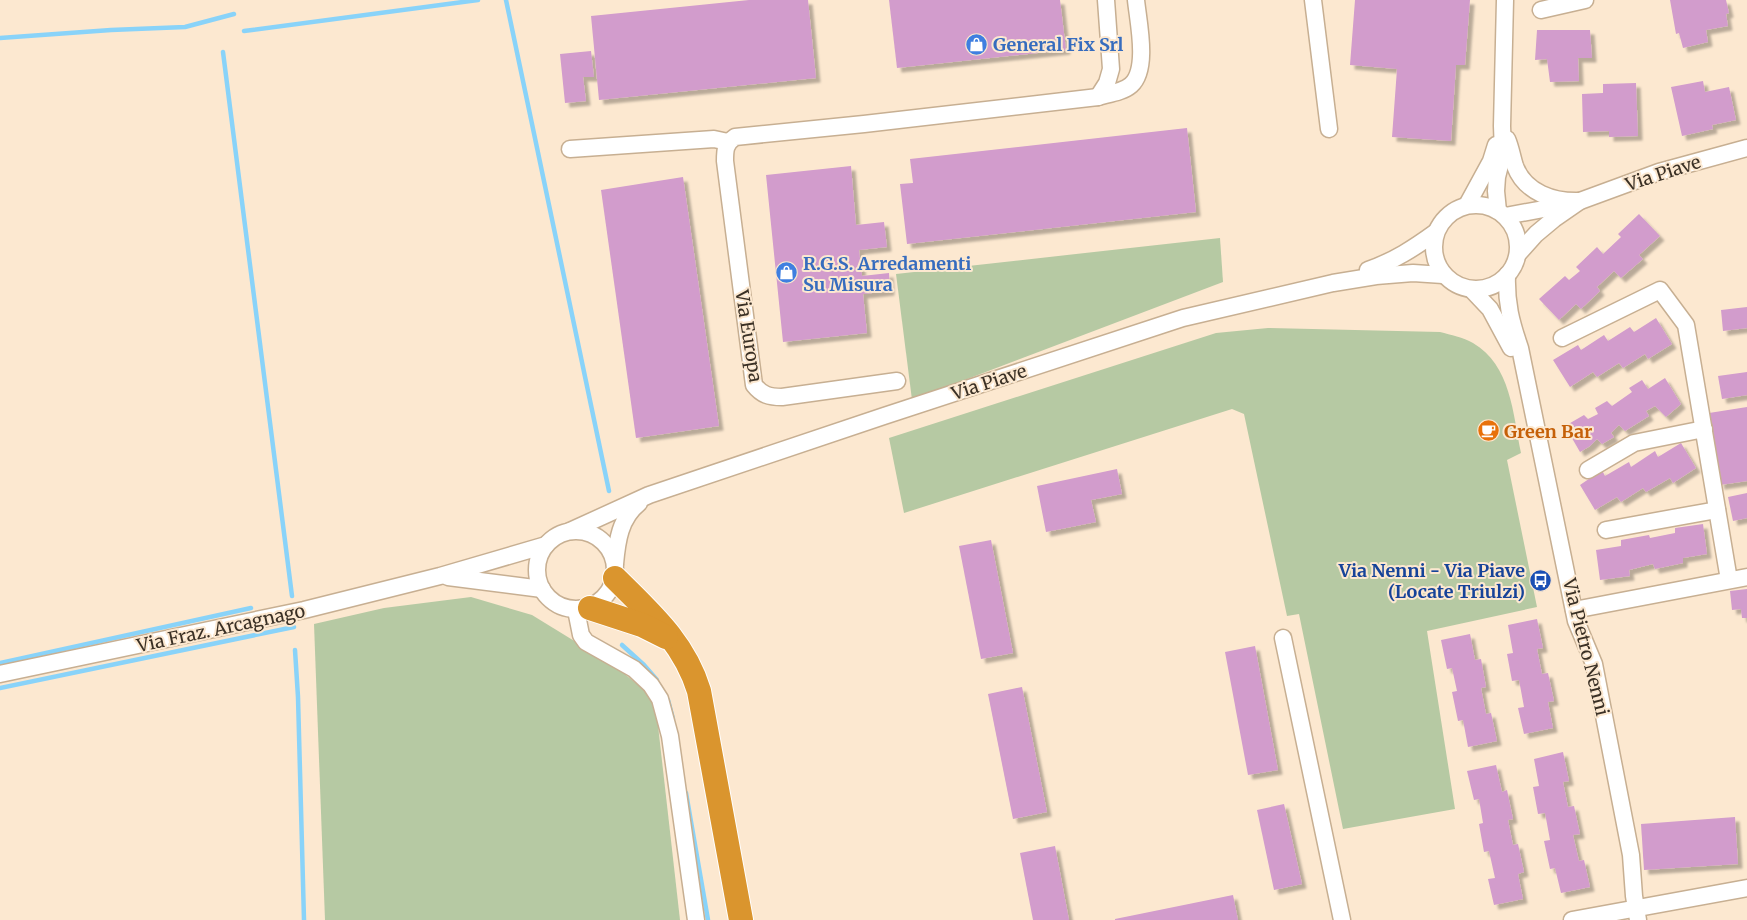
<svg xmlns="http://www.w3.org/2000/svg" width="1747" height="920" font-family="Merriweather,serif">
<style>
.green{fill:#b6c9a3}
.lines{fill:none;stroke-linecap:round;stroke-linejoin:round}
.stream{stroke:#89d3f9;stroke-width:4.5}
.building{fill:#d29ccc;filter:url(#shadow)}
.minor-casing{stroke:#c7af92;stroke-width:19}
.highway-casing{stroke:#fff;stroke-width:26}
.minor{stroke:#fff;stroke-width:16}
.highway{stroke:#da952e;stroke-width:24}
.labels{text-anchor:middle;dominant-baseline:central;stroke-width:4;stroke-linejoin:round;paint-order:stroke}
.shop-label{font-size:18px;font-weight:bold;fill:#366cbe;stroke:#fce8d0;text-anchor:start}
.street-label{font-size:18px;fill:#3a3025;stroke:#fce8d0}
.food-label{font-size:18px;font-weight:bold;fill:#c56008;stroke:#fce8d0;text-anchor:start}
.transit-label{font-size:18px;font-weight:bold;fill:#164399;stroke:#fce8d0;text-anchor:end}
</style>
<defs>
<filter id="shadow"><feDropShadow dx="4.5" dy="4.5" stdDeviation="1" flood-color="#0004"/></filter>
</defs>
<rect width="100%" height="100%" fill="#fce8d0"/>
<g class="green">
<polygon points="1220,238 1223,282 912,400 896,274"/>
<path d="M1268,328L1440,332C1451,335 1463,337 1473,343C1511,365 1513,414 1521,453L1507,460L1537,607L1427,631L1455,809L1343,829L1299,614L1287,616L1244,414L1232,409L904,513L889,438L1216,333Z"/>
<polygon points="471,597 532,615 615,666 655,699 680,920 325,920 314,624 384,608"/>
</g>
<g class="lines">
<g class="stream">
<polyline points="506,0 609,491"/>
<polyline points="244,31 478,0"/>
<polyline points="0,38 111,30 185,27 234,14"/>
<polyline points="223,52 292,596"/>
<polyline points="622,645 644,665 657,680"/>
<polyline points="295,650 298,697 304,920"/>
<polyline points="0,663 251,608"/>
<polyline points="0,688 294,627"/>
<polyline points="668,700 673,719"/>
<polyline points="686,793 708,920"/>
</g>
</g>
<g class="building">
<polygon points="749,0 808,0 816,78 599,100 591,16"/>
<polygon points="889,0 1060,0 1066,50 897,68"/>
<polygon points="1355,0 1470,0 1465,65 1456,65 1451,141 1392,137 1397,69 1350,65"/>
<polygon points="1670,0 1726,0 1729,13 1726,14 1728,26 1706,30 1708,42 1683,48 1679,33 1676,34"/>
<polygon points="1537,30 1590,30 1592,58 1578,58 1579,81 1550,82 1547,59 1535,60"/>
<polygon points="591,51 594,77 583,77 586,101 565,103 560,54"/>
<polygon points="1703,81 1705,92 1729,87 1736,120 1712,125 1713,129 1682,136 1671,87"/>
<polygon points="1636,83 1638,136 1609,137 1609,131 1583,132 1582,94 1603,93 1603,84"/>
<polygon points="1187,128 1196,212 907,244 900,184 913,183 910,159"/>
<polygon points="851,166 856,225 884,222 887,247 859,250 862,276 889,273 890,291 863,294 867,333 783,342 766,175"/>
<polygon points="683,177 719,426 636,438 601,190"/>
<polygon points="1639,214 1660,236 1639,255 1643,259 1621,278 1614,271 1597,287 1600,291 1581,309 1576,304 1559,320 1539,299 1565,276 1569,280 1580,271 1576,267 1597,247 1603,254 1621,237 1618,234"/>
<polygon points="1747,307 1747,328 1723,331 1721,310"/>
<polygon points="1656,318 1672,344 1648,359 1645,354 1623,368 1619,363 1597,377 1593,372 1570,387 1553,360 1578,345 1581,350 1604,335 1608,341 1630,327 1634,332"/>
<polygon points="1747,372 1747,395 1722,399 1718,376"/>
<polygon points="1665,378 1681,404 1666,417 1655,406 1646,411 1649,416 1625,431 1619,425 1611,433 1614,437 1602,444 1597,439 1590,446 1580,452 1565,426 1584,415 1588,419 1598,414 1595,408 1607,401 1612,406 1632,392 1629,388 1642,380 1648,389"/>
<polygon points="1747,407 1747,481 1720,485 1709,413"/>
<polygon points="1681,443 1696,468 1673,483 1670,478 1646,492 1643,488 1621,502 1617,497 1595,510 1580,485 1602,470 1605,476 1629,462 1631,467 1655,451 1658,457"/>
<polygon points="1117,469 1122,494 1091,500 1096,522 1046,532 1037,486"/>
<polygon points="1747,493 1747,518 1733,521 1728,497"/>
<polygon points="1703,524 1707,554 1683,558 1683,563 1655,569 1653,564 1629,570 1630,576 1600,580 1596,550 1621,546 1621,540 1649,535 1650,538 1675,533 1675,528"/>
<polygon points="991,540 1013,653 981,659 959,546"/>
<polygon points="1747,589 1747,618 1742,618 1741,609 1732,610 1730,591"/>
<polygon points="1537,619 1543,648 1537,649 1542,674 1548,673 1554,701 1548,702 1553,728 1524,734 1518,708 1524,707 1519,680 1512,681 1507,654 1513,653 1508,625"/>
<polygon points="1470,634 1475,660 1481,659 1486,687 1481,688 1486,714 1491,713 1497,741 1468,747 1463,720 1458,721 1452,692 1457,691 1452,668 1447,669 1441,640"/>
<polygon points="1255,646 1278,770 1248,775 1225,652"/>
<polygon points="1022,687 1047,812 1013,819 988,694"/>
<polygon points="1563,752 1569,781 1563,782 1568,807 1574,806 1580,834 1573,835 1579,861 1584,860 1590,887 1561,893 1555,868 1550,869 1544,841 1550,840 1545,813 1538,814 1533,787 1539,786 1534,759"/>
<polygon points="1496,765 1502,792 1507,790 1513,819 1508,820 1513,845 1518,844 1524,872 1518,874 1523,899 1494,905 1488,879 1495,878 1489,851 1484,852 1479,824 1483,823 1479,799 1474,800 1467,771"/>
<polygon points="1284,804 1302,884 1274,890 1257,810"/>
<polygon points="1735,817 1738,864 1644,870 1641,824"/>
<polygon points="1055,846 1069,920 1033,920 1020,853"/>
<polygon points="1233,895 1238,920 1115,920 1115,919"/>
</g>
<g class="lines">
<defs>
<g id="minor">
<polyline points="1313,0 1329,129"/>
<polyline points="1541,10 1585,0"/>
<polyline points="1098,97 1107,83 1111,69 1106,0"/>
<path d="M1507,139C1511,148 1512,157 1515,166C1525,193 1554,202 1580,201"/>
<polyline points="570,149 714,139 728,142"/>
<circle cx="1476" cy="247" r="42"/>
<polyline points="1467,205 1491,161 1496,145"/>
<polyline points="1498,211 1496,191 1497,177 1503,153 1502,126 1505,0"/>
<polyline points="1505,216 1549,208 1567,202"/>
<polyline points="1518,254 1536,234 1554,219 1580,201 1659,172 1747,148"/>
<path d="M1368,270C1394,261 1414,248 1436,232"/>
<path d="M1507,275C1506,303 1511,322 1520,348L1576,621L1594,664L1631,855L1634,896L1638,920"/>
<polyline points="1472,290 1490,309 1511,348"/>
<polyline points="1562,338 1660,290 1686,325 1729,580"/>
<path d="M897,381L782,397C769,397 762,395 754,385L725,161C725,150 725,144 735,137L864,124L1098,97C1108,94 1123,92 1131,85C1149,69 1138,21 1136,0"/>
<polyline points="1588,470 1634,443 1704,429"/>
<polyline points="1606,530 1717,510"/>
<circle cx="576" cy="570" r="39"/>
<polyline points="570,531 649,495 884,416 1183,318 1333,283 1376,276 1413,273 1443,275"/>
<path d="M615,564C617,541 620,518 639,503"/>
<polyline points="448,577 542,589"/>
<polyline points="576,610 581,635 586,642 634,669 651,685 660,699 670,736 696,920"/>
<polyline points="1574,610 1747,577"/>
<polyline points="1283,638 1342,920"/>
<polyline points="0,674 304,610 440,576 546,545"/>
<polyline points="1572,920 1747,888"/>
</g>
<g id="highway">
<path d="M615,578C650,613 684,642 699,691L741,920"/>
<polyline points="590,608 642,625 666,637"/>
</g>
</defs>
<use href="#minor" class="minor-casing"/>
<use href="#highway" class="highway-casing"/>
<use href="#minor" class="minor"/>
<use href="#highway" class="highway"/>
</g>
<defs>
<symbol id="shop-disc" viewBox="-11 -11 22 22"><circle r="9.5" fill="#3f7fe0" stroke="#fce8d0"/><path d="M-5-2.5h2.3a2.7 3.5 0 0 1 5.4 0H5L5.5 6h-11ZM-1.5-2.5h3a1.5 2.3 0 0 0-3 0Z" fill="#fff"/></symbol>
<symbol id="cafe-disc" viewBox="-11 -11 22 22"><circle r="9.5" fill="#e8710a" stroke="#fce8d0"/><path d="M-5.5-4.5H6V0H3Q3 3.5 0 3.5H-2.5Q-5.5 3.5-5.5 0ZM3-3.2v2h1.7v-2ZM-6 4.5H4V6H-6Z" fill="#fff"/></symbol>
<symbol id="bus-disc" viewBox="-11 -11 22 22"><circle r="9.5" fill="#1a4fb4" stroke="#fce8d0"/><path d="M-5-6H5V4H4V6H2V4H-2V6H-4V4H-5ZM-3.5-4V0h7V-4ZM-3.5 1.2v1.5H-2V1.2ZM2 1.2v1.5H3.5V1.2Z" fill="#fff"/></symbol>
</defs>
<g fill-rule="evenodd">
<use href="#shop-disc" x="964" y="32" width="25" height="25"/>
<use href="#shop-disc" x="774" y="260" width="25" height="25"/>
<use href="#cafe-disc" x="1476" y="418" width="25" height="25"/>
<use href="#bus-disc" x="1528" y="568" width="25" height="25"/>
</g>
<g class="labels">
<g class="shop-label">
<text x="993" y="44">General Fix Srl</text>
<text x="803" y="263">R.G.S. Arredamenti<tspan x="803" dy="21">Su Misura</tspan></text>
</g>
<g class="street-label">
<text transform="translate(1663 173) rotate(-18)">Via Piave</text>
<text transform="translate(749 336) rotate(81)">Via Europa</text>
<text transform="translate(989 382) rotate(-18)">Via Piave</text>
<text transform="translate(221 628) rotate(-12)">Via Fraz. Arcagnago</text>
<text transform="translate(1586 647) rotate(76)">Via Pietro Nenni</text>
</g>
<g class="food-label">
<text x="1504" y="431">Green Bar</text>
</g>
<g class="transit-label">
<text x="1525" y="570">Via Nenni - Via Piave<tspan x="1525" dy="21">(Locate Triulzi)</tspan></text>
</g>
</g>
</svg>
